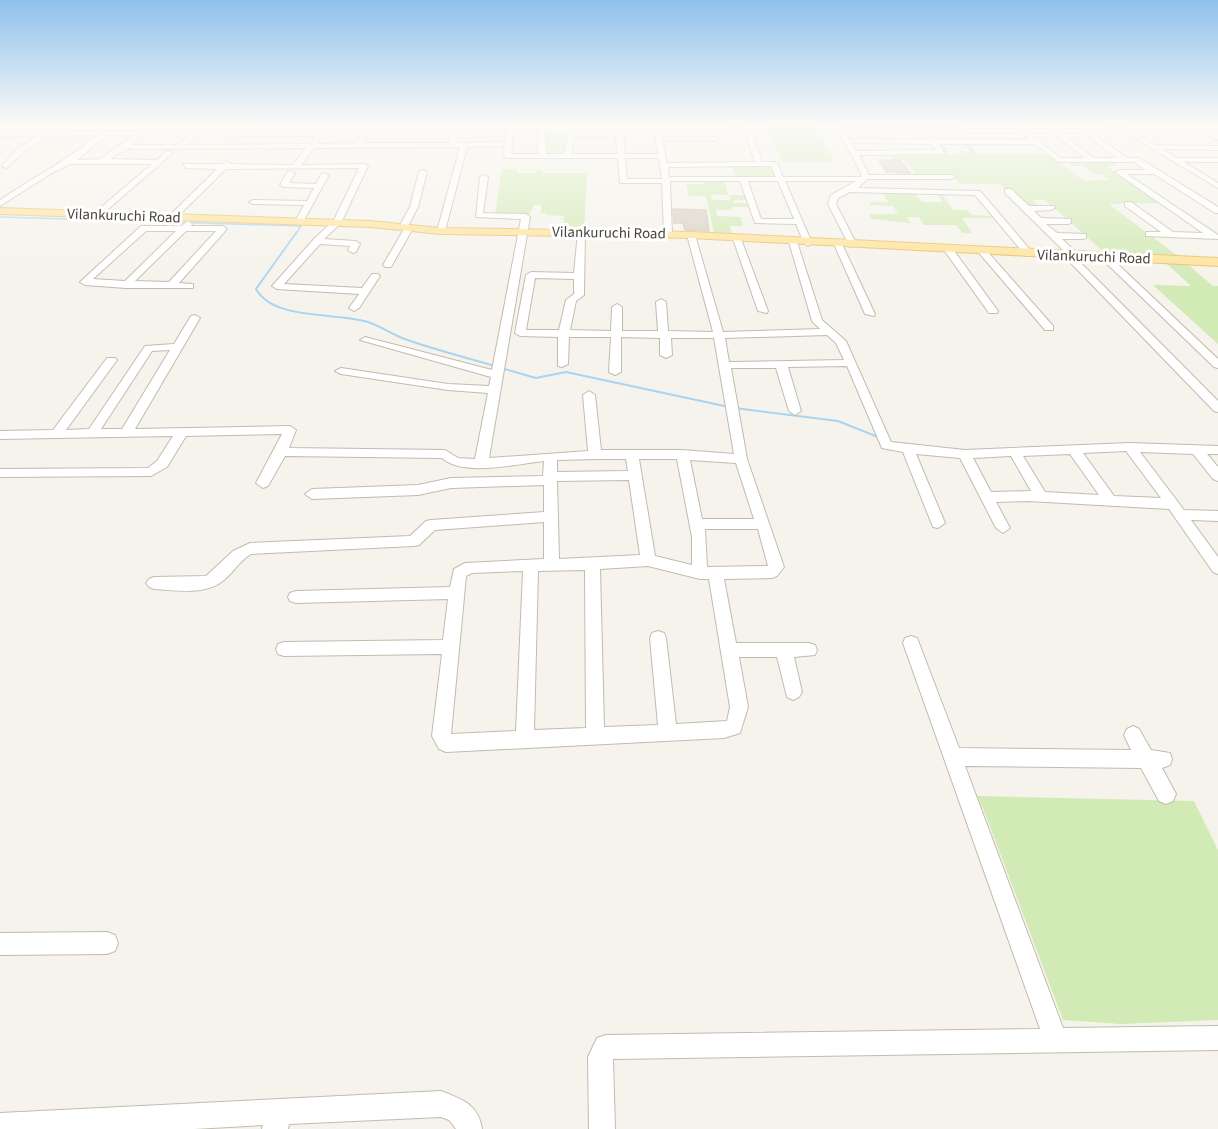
<svg xmlns="http://www.w3.org/2000/svg" width="1218" height="1129" font-family="'Source Sans 3',sans-serif">
<style>
.green{fill:#d2eab5}
.lines{fill:none;stroke-linecap:round;stroke-linejoin:round}
.stream-far1{stroke:#a9d4f2;stroke-width:1.5}
.stream{stroke:#a9d4f2;stroke-width:2}
.canal{fill:#a9d4f2;fill-rule:evenodd}
.building{fill:#d8cfc1;stroke:#d3c7b4;stroke-width:1.5}
.minor-casing{stroke:#c2bbae;stroke-width:2}
.major-casing{stroke:#e6c16a;stroke-width:2}
.minor{fill:#fff;fill-rule:evenodd}
.major{fill:#ffe39c;fill-rule:evenodd}
.labels{text-anchor:middle;dominant-baseline:central;stroke-width:6;stroke-linejoin:round;paint-order:stroke}
.far-street-label{font-size:15px;fill:#4b4439;stroke:#fff}
</style>
<rect width="100%" height="100%" fill="#f6f3ec"/>
<g class="green">
<polygon points="766,125 814,125 835,162 782,162"/>
<polygon points="546,133 569,134 565,154 544,154"/>
<polygon points="959,150 970,152 969,150 973,150 976,154 1048,154 1084,181 1109,180 1101,174 1093,174 1083,166 1072,166 1064,160 1110,161 1117,165 1108,167 1161,203 1109,204 1179,257 1106,254 1045,200 1033,200 1040,208 1029,208 1000,184 959,184 953,176 916,176 905,160 892,160 888,154 962,154"/>
<polygon points="773,165 779,177 736,177 732,166"/>
<polygon points="502,169 517,169 517,173 536,173 537,169 542,169 543,173 587,173 584,229 563,229 564,216 547,215 546,213 541,213 541,205 534,205 529,215 495,214"/>
<polygon points="702,180 725,180 728,195 711,194 712,200 730,200 730,195 746,195 747,200 734,200 734,203 749,203 750,207 732,207 732,210 716,210 717,216 741,217 743,226 730,226 732,234 714,233 706,196 689,196 686,184 703,184"/>
<polygon points="883,193 915,193 922,202 943,202 937,193 941,193 953,210 967,210 972,215 994,216 997,218 962,218 972,233 962,233 957,225 924,225 919,217 907,217 910,223 872,219 869,214 898,214 893,206 871,205 870,202 888,202"/>
<polygon points="1164,261 1185,262 1213,286 1218,286 1218,344 1153,285 1191,286"/>
<polygon points="977,796 1194,801 1218,850 1218,1020 1120,1024 1063,1020 983,808"/>
</g>
<g class="lines">
<g class="stream-far1">
<polyline points="1002,132 1012,141"/>
<polyline points="0,217 301,226 295,235"/>
</g>
<g class="stream">
<path d="M296,233L256,289C274,321 337,312 368,322C380,326 390,333 402,338C432,349 464,357 495,366"/>
<polyline points="501,368 536,378 566,372 729,407"/>
<polyline points="735,408 838,421 878,437"/>
</g>
<polygon class="canal" points="936,141 967,141 975,152 971,153 964,143 940,143 947,152 943,153 934,142"/>
</g>
<g class="building">
<polygon points="879,160 901,161 910,173 886,172"/>
<polygon points="673,209 706,210 709,231 685,230 683,223 674,223"/>
</g>
<g class="lines">
<defs>
<g id="minor">
<path d="M147,125H155L131,145H178L200,125H207L186,145L310,144L316,136L226,137L223,135L226,133L319,132L324,125H331L317,144L356,143L365,125H371L363,143H448L456,125H462L455,143L505,142L508,125H514L511,154H538L539,125H545L546,154H564L569,133L616,132V125H622L625,154H658L653,125H659L662,137H715L718,139L715,141H662L667,163L755,162L745,132L676,130L673,128L676,126L748,128L751,130L762,162H777L783,177H861V173L838,130L841,128L1080,129L1083,127L1087,129L1198,125L1218,135V140L1197,130L1133,132L1155,145L1218,146V150L1162,149L1176,158H1218V162H1184L1218,183V188L1124,132L1093,133L1127,158H1139L1218,207V213H1215L1154,174H1127L1218,235V239L1146,236V232H1161L1125,206V202H1131L1173,232L1203,233L1115,172L1119,170H1146L1134,162H1058L1035,144H939L945,154L859,155L869,175H954L955,177L951,179H867L858,188L980,191L1032,252V256H1026L975,195L850,192L838,198L836,204L857,245L850,247L828,204L831,195L856,181H785L812,243L808,246L804,243L796,224L755,223L740,181H670L672,234L668,237L664,234L662,183H620L618,158H507L503,156L505,146L467,147L445,231L441,234L437,231L460,147L314,148L301,165L364,164L368,166L341,223L324,239L356,241L360,244L356,252L353,253L348,250L350,246L320,244L284,284L362,288L372,274H378L380,276L359,308L354,311L349,308L359,294L277,289L272,286L314,239L334,220L359,168L226,169L174,220L167,218L217,169L186,168L183,164H222L227,161L230,164L293,165L306,148L126,149L110,159L157,160L166,151L173,153L99,217L92,215L152,164H70L52,173L0,206V200C33,178 67,160 98,135L47,136L23,153L6,168L2,166L17,149L37,136H0V132L138,131ZM846,132L1021,133L1030,140L935,139L931,137L928,139H849ZM1030,133H1053L1085,158H1060ZM1062,133H1084L1117,158H1094ZM107,135H134L100,159L77,160ZM574,136H616L617,154H571ZM852,143L931,144L936,150L856,151ZM625,158H659L662,179H627ZM771,166L776,177H669L668,167ZM748,181H778L794,219H761Z"/>
<polygon points="423,170 427,172 418,207 408,226 413,228 391,267 385,267 383,265 404,229 399,227 410,207 419,172"/>
<polygon points="288,171 295,173 289,183 316,184 322,173 329,175 303,222 299,225 295,222 304,205 253,204 249,202 253,200 307,201 314,188 284,187 280,185"/>
<path d="M484,175L488,177L483,213L526,214L530,217L489,458L588,451L583,395L589,391L595,395L601,450H682L734,454L714,338H671L672,355L666,358L660,355V338L621,337V372L615,375L609,372L611,337H569L568,364L562,367L558,366V337L520,336L515,333L526,275L531,272L574,273L578,232L585,230L584,295L576,301L570,330L611,331L612,307L617,304L622,307V331H658L656,302L661,299L666,302L668,331L713,332L687,235L691,232L695,235L723,332L820,329L812,321L789,242L793,239L797,242L822,320L846,341L891,442L965,450L1130,443L1218,446V454H1207L1218,467V481L1213,479L1193,454L1140,452L1184,510L1218,511V521L1191,520L1218,557V574L1213,572L1169,509L1028,501L996,502L1010,528L1003,533L996,528L960,458L916,454L945,523L938,528L933,527L903,452L882,448L847,366L788,367L801,411L795,415L789,411L776,368H731L747,459L784,567L777,576L772,578L724,579L736,643H809L815,645L817,650L815,655L794,657L802,692L799,697L793,700L787,697L777,657H739L748,707L740,733L724,738L446,752L439,749L432,736L442,654L284,656L278,654L276,649L278,644L284,642L443,640L448,599L296,603L290,601L288,597L290,593L296,591L450,587L454,569L465,563L544,559V522L435,530L419,545L414,546L251,554C239,561 234,572 224,580C205,596 176,590 154,589L149,587L146,583L149,579L154,577L206,576L233,551L250,543L410,536L426,521L431,520L544,512V485L451,488L418,495L312,499L305,494L312,489L418,485L451,478L543,476L544,461C516,464 463,477 442,458L285,456L268,486L263,488L256,483L282,434L186,436L167,467L151,476L0,477V469L148,468L157,461L173,436L0,439V431L53,430L107,358H115L117,360L66,430L89,429L145,346L174,344L191,316L195,315L200,318L135,429L290,426L296,430L289,448L445,450L458,458L475,459L488,393L448,390L341,374L335,371L341,368L448,384L489,386L491,377L360,340L365,337L492,370L521,219L476,217L480,177ZM535,278L574,279V294L566,300L559,330H526ZM827,335L836,343L844,360L729,362L725,338ZM170,350L122,429H101L152,351ZM1126,451L1161,498L1114,496L1083,453ZM1070,454L1099,495L1045,492L1023,456ZM1011,456L1031,491L991,492L973,458ZM596,459H626L628,471L557,472V460ZM639,459H677L692,537V565L655,556ZM690,460L736,463L754,519H702ZM629,480L640,555L559,559L557,481ZM705,529H758L768,566L707,567ZM648,566L700,579H709L730,707L727,721L676,724L666,638L664,633L658,631L652,633L650,638L658,725L604,727L600,569ZM585,570L586,728L534,730L538,571ZM523,571L516,731L451,734L466,576L472,573Z"/>
<polygon points="1005,189 1011,189 1029,206 1054,206 1055,208 1051,210 1034,211 1041,218 1071,219 1071,223 1068,224 1046,224 1057,233 1086,234 1086,238 1083,239 1062,239 1078,254 1080,256 1076,258 1218,401 1218,412 1214,411 1066,258 1064,256 1067,254 1005,193"/>
<path d="M188,221L192,224L191,226H223L227,229L179,283L193,284V288H126L85,285L80,282L141,226H181ZM146,231H176L125,281L93,279ZM186,231H216L169,282L135,281Z"/>
<polygon points="737,236 741,239 768,311 767,313 758,311 733,239"/>
<polygon points="838,241 842,244 875,314 874,316 865,314 834,244"/>
<polygon points="946,248 952,248 998,311 997,313 989,313 944,250"/>
<polygon points="980,250 986,250 1053,326 1053,330 1045,330 980,254"/>
<polygon points="1102,255 1108,255 1218,359 1218,368 1214,367 1102,259"/>
<polygon points="911,636 917,638 919,643 959,748 1131,750 1124,735 1127,729 1133,726 1139,729 1151,750 1170,753 1172,759 1170,765 1162,768 1176,794 1173,801 1166,804 1159,801 1141,768 965,766 1063,1028 1218,1026 1218,1050 613,1059 615,1129 589,1129 588,1057 597,1038 606,1035 1040,1029 903,643 905,638"/>
<polygon points="107,932 115,935 118,943 115,951 107,954 0,955 0,933"/>
<path d="M441,1091C462,1099 479,1105 482,1129H456L449,1120L441,1117L289,1124L288,1129H262L263,1125L194,1129H0V1113Z"/>
</g>
<polygon id="major" points="0,208 370,221 441,228 691,232 1218,258 1218,266 691,238 441,234 370,227 0,214"/>
</defs>
<use href="#minor" class="minor-casing"/>
<use href="#major" class="major-casing"/>
<use href="#minor" class="minor"/>
<use href="#major" class="major"/>
</g>
<linearGradient id="sky" x2="0" y2="1"><stop stop-color="#8fc1ec"/><stop offset="0.44" stop-color="#fbfaf6"/><stop offset="1" stop-color="#fbfaf6" stop-opacity="0"/></linearGradient>
<rect width="1218" height="283" fill="url(#sky)"/>
<g class="labels">
<g class="far-street-label">
<text transform="translate(124 216) rotate(2)">Vilankuruchi Road</text>
<text transform="translate(609 233) rotate(1)">Vilankuruchi Road</text>
<text transform="translate(1094 257) rotate(2)">Vilankuruchi Road</text>
</g>
</g>
</svg>
